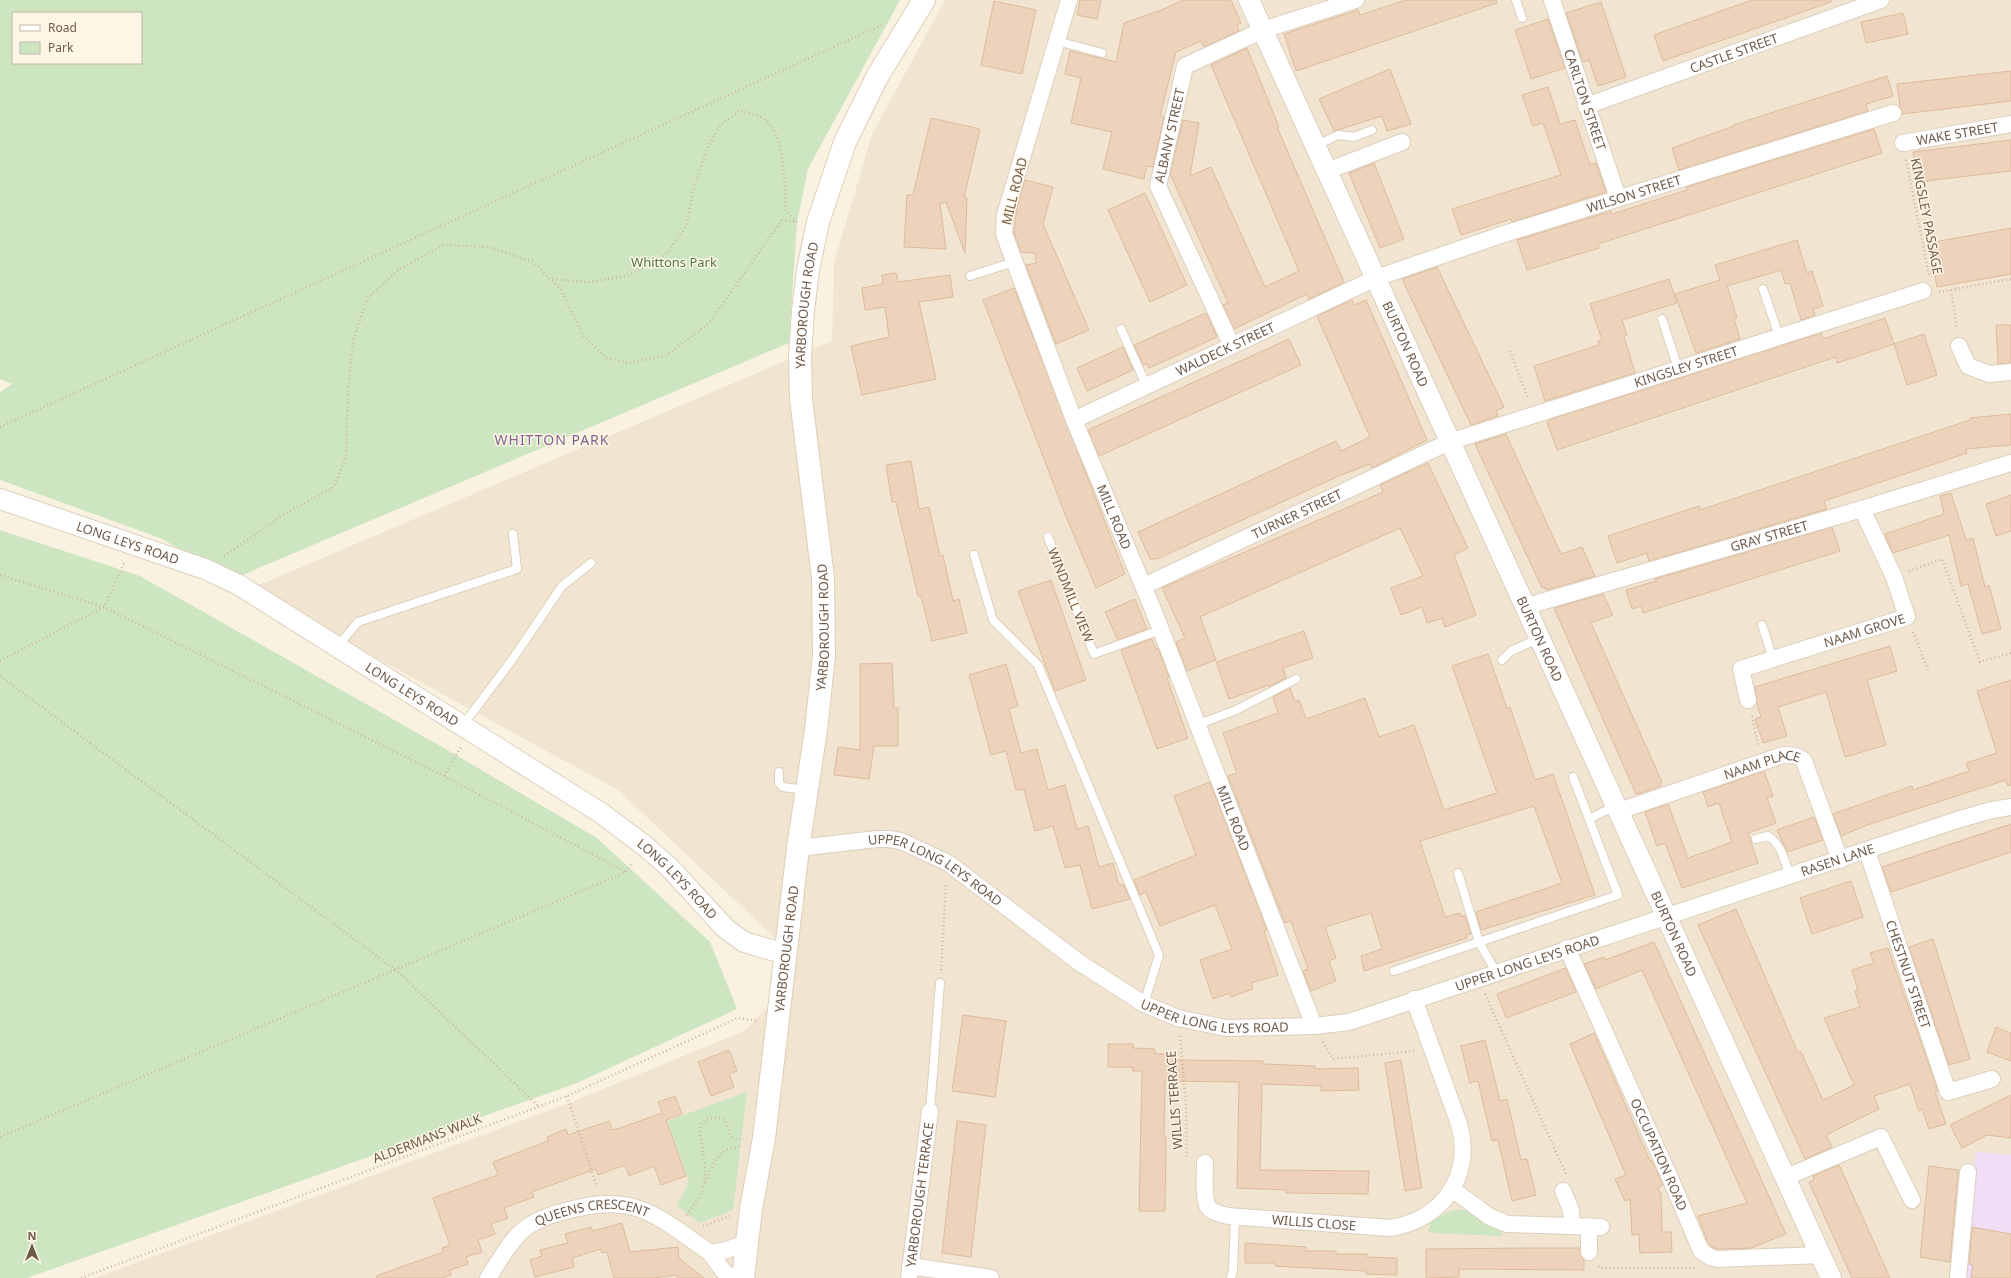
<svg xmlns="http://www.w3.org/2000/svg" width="2011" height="1278" font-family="'Noto Sans',sans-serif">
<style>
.residential{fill:#f1e4d0}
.education{fill:#efdef6}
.green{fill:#cde6c1;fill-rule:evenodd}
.building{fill:#edd3bb;stroke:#debb9c}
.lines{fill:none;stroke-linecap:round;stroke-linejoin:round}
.service-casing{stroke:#ddcfbe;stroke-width:10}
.minor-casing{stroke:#ddcfbe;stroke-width:18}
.tertiary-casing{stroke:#ddcfbe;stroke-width:22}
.secondary-casing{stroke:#deceb9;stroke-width:24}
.path{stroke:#d1b69e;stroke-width:2.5;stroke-dasharray:1 3;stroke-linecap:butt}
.service{stroke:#fff;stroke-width:8}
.minor{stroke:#fff;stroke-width:16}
.tertiary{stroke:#fff;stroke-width:20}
.secondary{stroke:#fff;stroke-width:22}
.labels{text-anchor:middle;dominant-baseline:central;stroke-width:3;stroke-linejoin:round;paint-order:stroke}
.street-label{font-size:13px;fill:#6f5a4a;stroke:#fdf6e6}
.park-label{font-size:13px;fill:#517a46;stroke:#fdf6e6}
.neighbourhood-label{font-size:14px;letter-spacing:1px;fill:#81628c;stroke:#fdf6e6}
</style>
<rect width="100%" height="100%" fill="#faf2e1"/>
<polygon class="residential" points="945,0 2011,0 2011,1278 95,1278 574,1101 744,1031 787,988 793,955 618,790 250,589 832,341 834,263 872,134"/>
<polygon class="education" points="1976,1152 2011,1155 2011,1278 1961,1278"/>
<g class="green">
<path d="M0,0H900L808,169L797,222L789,343L233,579L160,538L0,480V392L12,384L0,379ZM13,13H141V63H13Z"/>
<polygon points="0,530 140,576 449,751 597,838 710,942 737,1009 577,1083 27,1278 0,1278"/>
<polygon points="747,1092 733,1210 700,1223 677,1206 689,1181 667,1121"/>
<polygon points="1458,1209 1472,1212 1503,1228 1502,1236 1431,1233 1428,1231 1431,1222 1448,1212"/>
</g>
<g class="building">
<polygon points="1080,0 1101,0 1097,19 1077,15"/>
<polygon points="1183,0 1231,0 1241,23 1237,25 1239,31 1204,47 1201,41 1176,52 1160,116 1164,117 1153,167 1147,166 1144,179 1103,169 1112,132 1071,123 1081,78 1065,74 1070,51 1116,62 1124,23 1164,9"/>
<polygon points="1406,0 1496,0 1497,3 1296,71 1284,34 1358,10 1360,15"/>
<polygon points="1752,0 1831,0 1831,2 1663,61 1654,35"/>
<polygon points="994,1 1036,10 1022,74 981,65"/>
<polygon points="1601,2 1626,77 1598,86 1589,60 1583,62 1566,13"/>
<polygon points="1903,13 1908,34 1866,43 1861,22"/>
<polygon points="1548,19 1565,68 1531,79 1515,30"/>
<polygon points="1247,48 1279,127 1277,127 1344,282 1309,299 1307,294 1234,329 1223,305 1228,303 1170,174 1183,120 1199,123 1190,176 1211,167 1265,287 1299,271 1211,65"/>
<polygon points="1390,69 1411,124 1387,131 1382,116 1334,131 1319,99"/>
<polygon points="2011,71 2011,101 1902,114 1900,106 1897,84"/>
<polygon points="1887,76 1893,96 1866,104 1868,111 1679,170 1672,148 1734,126 1733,125"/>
<polygon points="1548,87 1560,124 1575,120 1590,165 1596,163 1606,192 1512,222 1511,219 1461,235 1452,209 1561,175 1543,123 1533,126 1522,95"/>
<polygon points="931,118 980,129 964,197 967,198 965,253 946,202 940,204 946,249 904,247 907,195 913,195"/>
<polygon points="1874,129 1882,153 1598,244 1599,248 1527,270 1517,240 1611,211 1612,214 1687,190 1686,187"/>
<polygon points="2011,140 2011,171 1917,182 1913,152"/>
<polygon points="1374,163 1404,239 1380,248 1349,173"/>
<polygon points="1025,180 1053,187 1043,224 1089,330 1056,344 1026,265 1036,263 1035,253 1021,252 1014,233 1017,207"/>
<polygon points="1145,193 1187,285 1150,302 1108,210"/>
<polygon points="2011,228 2011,274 1937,287 1929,243"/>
<polygon points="1797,240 1807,273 1812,271 1823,306 1813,309 1815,315 1801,320 1790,283 1785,284 1781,270 1727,286 1737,318 1734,319 1740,339 1696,353 1675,294 1720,280 1715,265"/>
<polygon points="1437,267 1504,407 1496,411 1498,416 1471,425 1402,279"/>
<polygon points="896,273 898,282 950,275 953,297 919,302 936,379 862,395 851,346 889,337 885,307 865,310 862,288 883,284 882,275"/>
<polygon points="1669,279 1677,303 1622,320 1627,335 1624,336 1635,373 1545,401 1534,366 1599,345 1598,341 1602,340 1590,304"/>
<polygon points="1014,288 1125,574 1096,588 1065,514 983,300"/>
<polygon points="1352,300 1354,305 1366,300 1427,440 1372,468 1370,464 1339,476 1157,559 1150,559 1138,532 1336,441 1341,451 1370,437 1317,316"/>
<polygon points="1206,313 1217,337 1149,368 1147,364 1143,365 1134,345"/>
<polygon points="1885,318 1894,344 1837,363 1836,357 1557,450 1547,422 1551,419 1821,333 1823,339"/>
<polygon points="1996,325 2011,325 2011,363 1998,364"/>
<polygon points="1924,334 1937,375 1907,385 1894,344"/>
<polygon points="1289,339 1301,365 1099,456 1088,430"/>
<polygon points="1123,347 1133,370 1087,391 1077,368"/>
<polygon points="2011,414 2011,445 1966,449 1967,453 1824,501 1827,509 1649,561 1647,553 1617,563 1608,536 1699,506 1700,510 1970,420 1970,418"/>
<polygon points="1506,434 1561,554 1582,547 1595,576 1546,590 1545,587 1542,588 1475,444"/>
<polygon points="911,461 919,509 929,507 940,556 943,555 953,601 959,599 967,633 932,641 921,596 918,596 896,502 892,502 886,465"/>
<polygon points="1428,463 1468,548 1454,555 1476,615 1445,627 1442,618 1427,623 1422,607 1401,615 1391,588 1423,576 1400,528 1200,617 1216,660 1187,671 1176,642 1185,638 1162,588 1383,492 1380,485"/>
<polygon points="1951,493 1966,540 1973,538 1985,587 1989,585 2001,629 1982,634 1968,584 1961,586 1949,535 1893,553 1888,542 1885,534 1944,514 1940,496"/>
<polygon points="2011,495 2011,531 1996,536 1986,504"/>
<polygon points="1832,527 1840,551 1643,613 1641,606 1632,609 1626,590 1656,581 1655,579"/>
<polygon points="1051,580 1086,680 1055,691 1018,591"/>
<polygon points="1603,594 1613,615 1591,623 1662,782 1660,783 1661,786 1638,794 1636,794 1554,608"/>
<polygon points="1135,599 1147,629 1118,640 1105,612"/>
<polygon points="1304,631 1313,658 1283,668 1286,678 1269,687 1269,685 1229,699 1216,662"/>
<polygon points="1152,639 1156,649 1158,648 1169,677 1167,678 1188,738 1157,749 1121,650"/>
<polygon points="1890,646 1897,671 1867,680 1886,745 1845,757 1826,692 1778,707 1787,736 1763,743 1755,719 1761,717 1757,704 1755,687"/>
<polygon points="1488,654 1507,708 1510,707 1535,780 1553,774 1595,895 1481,930 1476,912 1562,883 1534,806 1420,841 1445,917 1460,913 1461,917 1465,915 1471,934 1466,935 1467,938 1364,971 1361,956 1382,949 1371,913 1325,927 1336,958 1329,961 1336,981 1311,991 1303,971 1308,969 1291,921 1285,923 1228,776 1237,773 1223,733 1278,713 1273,697 1290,688 1295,702 1299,700 1306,719 1365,698 1379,737 1414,725 1444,810 1497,793 1452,666"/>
<polygon points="892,663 894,708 898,708 898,746 874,746 869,779 834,775 838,747 860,750 860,664"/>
<polygon points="1006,664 1018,706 1009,709 1021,753 1037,749 1048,790 1065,785 1077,829 1088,826 1099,867 1113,863 1119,885 1123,884 1130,899 1092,909 1080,865 1065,868 1053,826 1035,831 1024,789 1016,790 1006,751 991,755 969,675"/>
<polygon points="2011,680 2011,785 2008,786 2006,780 1867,825 1841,836 1833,814 1912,786 1913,790 1969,771 1966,763 1997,753 1977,691"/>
<polygon points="1764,771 1773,796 1767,798 1776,823 1748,833 1758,863 1682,888 1665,843 1657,846 1645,812 1668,804 1688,858 1732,842 1719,803 1708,807 1703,792"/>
<polygon points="1210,782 1267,930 1264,931 1278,975 1251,983 1253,989 1231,997 1230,993 1213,999 1200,960 1232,949 1215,905 1160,926 1146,892 1140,895 1134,880 1196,855 1174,796"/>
<polygon points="1814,817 1823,840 1787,852 1777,830"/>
<polygon points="2011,824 2011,852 1891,892 1882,867"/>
<polygon points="1851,881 1863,917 1812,934 1800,898"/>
<polygon points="1736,909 1798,1053 1801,1052 1823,1100 1854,1085 1824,1018 1860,1007 1855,991 1858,991 1852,970 1874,963 1870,953 1888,948 1938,1091 1935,1092 1946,1124 1929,1129 1922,1109 1919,1111 1910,1084 1874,1096 1879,1109 1826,1135 1832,1147 1805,1159 1698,925"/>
<polygon points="1933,939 1970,1059 1949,1065 1909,947"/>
<polygon points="1654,942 1786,1234 1751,1248 1718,1249 1712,1247 1707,1240 1698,1216 1747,1203 1642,970 1596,989 1584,964 1604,957 1605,960"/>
<polygon points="1566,968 1576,992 1506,1018 1497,994"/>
<polygon points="963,1015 1006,1021 995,1097 952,1091"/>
<polygon points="1996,1027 2011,1033 2011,1061 1987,1052"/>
<polygon points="1594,1033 1650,1161 1652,1160 1663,1185 1658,1187 1661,1194 1662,1232 1671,1232 1672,1252 1640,1253 1639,1234 1632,1235 1630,1199 1625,1201 1615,1179 1626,1175 1570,1044"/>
<polygon points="1485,1040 1500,1101 1507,1099 1521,1160 1527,1159 1536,1195 1512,1201 1498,1140 1492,1141 1478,1081 1470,1083 1461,1046"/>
<polygon points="1108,1044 1133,1044 1133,1048 1155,1049 1155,1054 1175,1054 1175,1060 1263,1061 1263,1064 1315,1066 1315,1069 1358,1068 1359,1090 1321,1091 1321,1086 1262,1084 1260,1170 1369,1171 1368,1194 1286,1193 1286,1190 1237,1188 1239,1082 1165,1081 1164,1137 1166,1137 1165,1211 1139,1211 1142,1071 1132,1071 1133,1067 1108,1067"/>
<polygon points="729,1050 737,1071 729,1074 734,1087 711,1096 698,1062"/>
<polygon points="1401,1060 1422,1188 1405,1191 1385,1063"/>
<polygon points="2011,1095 2011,1138 1987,1135 1962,1148 1950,1125"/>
<polygon points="675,1096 682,1114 666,1120 686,1176 661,1185 654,1166 629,1176 625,1165 598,1175 596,1169 532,1192 534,1197 504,1208 508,1218 491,1224 495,1234 478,1240 482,1252 466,1257 468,1264 450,1270 451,1275 443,1278 377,1278 376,1276 443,1252 442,1248 450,1245 433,1198 498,1175 493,1162 548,1141 547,1137 566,1129 568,1135 609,1121 612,1130 620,1128 662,1113 658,1102"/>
<polygon points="957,1121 986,1125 971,1257 942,1253"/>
<polygon points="1839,1165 1841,1169 1890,1278 1852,1278 1809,1182 1814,1180 1813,1176"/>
<polygon points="1929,1166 1958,1170 1950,1262 1920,1257"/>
<polygon points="622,1223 630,1252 678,1247 679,1258 704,1278 677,1278 677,1275 653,1278 614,1278 607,1252 602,1253 601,1249 572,1258 574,1267 535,1277 530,1260 542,1256 540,1250 568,1243 565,1234 591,1227 593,1231"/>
<polygon points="1972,1227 2011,1234 2011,1278 1971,1278 1973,1265 1969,1264"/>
<polygon points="1245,1243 1306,1247 1306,1251 1336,1251 1336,1254 1367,1254 1367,1257 1397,1258 1397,1275 1366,1274 1366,1271 1275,1266 1275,1263 1245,1263"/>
<polygon points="1533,1248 1580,1248 1581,1256 1584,1260 1584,1270 1459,1269 1459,1277 1426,1278 1426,1249"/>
</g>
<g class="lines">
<defs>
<g id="service">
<polyline points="1516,0 1522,18"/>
<polyline points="1057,41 1102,53"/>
<polyline points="1315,146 1338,135 1354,137 1372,130"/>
<polyline points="970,276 1014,262"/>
<polyline points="1763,289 1779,336"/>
<polyline points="1662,319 1678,368"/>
<polyline points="1121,329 1147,387"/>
<polyline points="1048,537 1094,654 1160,630"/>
<polyline points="974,555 993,620 1038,665 1159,955 1144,1004"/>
<polyline points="1762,625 1773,659"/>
<polyline points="337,647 358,622 517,569 513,534"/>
<polyline points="1502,660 1511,651 1540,638"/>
<polyline points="463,725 512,660 562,586 591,563"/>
<polyline points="1197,725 1236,710 1296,679"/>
<polyline points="779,772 779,783 783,787 806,790"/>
<polyline points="1589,819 1617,805"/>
<path d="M1756,839L1768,836C1782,844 1785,863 1790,877"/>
<polyline points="1458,873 1479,942 1618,895 1573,777"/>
<polyline points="1394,971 1479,942 1496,972"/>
<polyline points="930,1111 940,983"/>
<polyline points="1231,1278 1233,1270 1235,1216"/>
</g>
<g id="minor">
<path id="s1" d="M1069,0L1005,215L1004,234L1074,420L1154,612L1314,1026"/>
<path id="s2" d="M1552,0L1618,198"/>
<path id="s3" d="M1586,106L1881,0"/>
<path id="s4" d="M1903,143L2011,124"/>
<polyline points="1327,171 1402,142"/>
<path id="s5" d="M1232,346L1158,186L1185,66L1263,30L1356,0"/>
<polyline points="1959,346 1968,366 1989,374 2011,372"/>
<path id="s6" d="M1074,420L1376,278L1501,235L1893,113"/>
<path id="s7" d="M1144,586L1449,442L1923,291"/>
<path id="s8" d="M1527,606L1862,509L2011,463"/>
<path id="s9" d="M1748,700L1741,669L1907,617L1894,577L1862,509"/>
<path id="s10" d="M1619,811L1783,755C1792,755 1798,755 1804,761L1840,860"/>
<path id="s11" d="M798,848L877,839H889L901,841L948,863L1080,963L1144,1004L1178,1018L1226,1028L1314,1026L1349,1022L1960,819L1992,810L2011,807"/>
<path id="s12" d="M1867,851L1948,1092L1992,1079"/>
<path id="s13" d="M1567,948L1671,1180L1701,1251L1710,1257L1717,1259L1820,1255"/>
<path id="s14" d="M1205,1163C1205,1173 1203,1199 1208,1207C1212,1213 1222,1214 1228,1216L1390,1228C1442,1221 1474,1175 1459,1124L1414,999"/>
<polyline points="1784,1178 1881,1137 1912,1200"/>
<polyline points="1452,1189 1490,1217 1507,1224 1601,1227"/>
<polyline points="1563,1191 1571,1210 1572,1226"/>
<polyline points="1589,1226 1589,1252"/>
<polyline points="710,1253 727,1250 747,1242"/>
<polyline points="910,1266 991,1278"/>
<path id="s15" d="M488,1278C497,1264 506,1248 517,1236C528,1223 547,1216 562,1212C621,1195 644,1205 692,1240C697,1244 704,1248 709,1252C717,1260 721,1273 733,1278"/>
<path id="s16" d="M909,1278L930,1111"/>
<polyline points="1958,1278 1968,1172"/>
</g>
<g id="tertiary">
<path id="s17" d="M1249,0L1831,1278"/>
<path id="s18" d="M0,499L205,569L239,585L601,813L645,846L669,867L726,929L744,942L785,954"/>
</g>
<g id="secondary">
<path id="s19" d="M743,1278L751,1209L764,1138L798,848L816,730L824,655L823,578L801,399L800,357L803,311L808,270L818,222L845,142L877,77L924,0"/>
</g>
</defs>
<use href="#service" class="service-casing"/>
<use href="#minor" class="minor-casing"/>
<use href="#tertiary" class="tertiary-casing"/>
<use href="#secondary" class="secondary-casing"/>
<g class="path">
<polyline points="1906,160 1929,275"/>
<polyline points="1951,290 1957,329"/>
<polyline points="1939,292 2011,279"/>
<polyline points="1510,351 1528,399"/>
<polyline points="0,427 884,24"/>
<path d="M224,556L283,515L334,487L346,456L348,391L353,341L367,299L398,270L443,245L489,247L533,262L561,290L584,337L607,358L629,363L667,355L709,323L782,220L797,222L786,211C784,186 786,134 764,119C758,115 748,113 741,110L720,125L706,151L694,188L686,226L671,248L660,259L627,276L589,282L550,279"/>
<polyline points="1909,571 1942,559 1980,662 2011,653"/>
<polyline points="0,575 104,607 444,776 626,872"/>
<polyline points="1913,632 1928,670"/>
<polyline points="0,661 104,607 125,561"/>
<polyline points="0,676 397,971 538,1106"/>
<polyline points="1752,716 1758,745"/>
<polyline points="444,776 461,747"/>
<polyline points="941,970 946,883"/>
<polyline points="1485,994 1566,1174"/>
<polyline points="1180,1036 1186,1104 1187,1159"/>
<polyline points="1323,1042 1333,1059 1414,1051"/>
<polyline points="567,1096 597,1187"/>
<polyline points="0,1137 626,872 633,862"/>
<path d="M705,1182C710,1171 715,1156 726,1150C730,1148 736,1148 741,1146"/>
<path d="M687,1215C692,1208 698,1200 702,1191C710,1169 700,1147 700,1125C710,1116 723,1113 728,1127C729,1131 729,1134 732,1136C736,1139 739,1139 744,1139"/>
<polyline points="703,1226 730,1216"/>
<polyline points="1599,1266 1600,1268 1695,1268"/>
<polyline points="81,1278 567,1096 738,1018 758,1021"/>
</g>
<use href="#service" class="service"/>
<use href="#minor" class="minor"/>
<use href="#tertiary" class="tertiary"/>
<use href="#secondary" class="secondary"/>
</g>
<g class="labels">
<g class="street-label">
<text stroke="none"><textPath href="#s3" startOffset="157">CASTLE STREET</textPath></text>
<text stroke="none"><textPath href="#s2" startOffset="105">CARLTON STREET</textPath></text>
<text stroke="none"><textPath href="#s4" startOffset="55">WAKE STREET</textPath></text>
<text stroke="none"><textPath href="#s5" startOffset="228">ALBANY STREET</textPath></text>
<text transform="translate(1014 191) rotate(-76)">MILL ROAD</text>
<text stroke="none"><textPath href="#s6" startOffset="605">WILSON STREET</textPath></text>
<text transform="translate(1927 216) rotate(79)">KINGSLEY PASSAGE</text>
<text stroke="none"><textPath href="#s19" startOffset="980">YARBOROUGH ROAD</textPath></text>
<text stroke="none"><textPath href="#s17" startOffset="378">BURTON ROAD</textPath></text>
<text stroke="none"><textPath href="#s6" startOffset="167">WALDECK STREET</textPath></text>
<text stroke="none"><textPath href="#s7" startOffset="586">KINGSLEY STREET</textPath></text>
<text stroke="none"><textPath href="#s7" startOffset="169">TURNER STREET</textPath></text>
<text stroke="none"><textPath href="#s1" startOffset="547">MILL ROAD</textPath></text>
<text stroke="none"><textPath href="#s8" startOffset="252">GRAY STREET</textPath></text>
<text stroke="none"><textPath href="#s18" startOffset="135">LONG LEYS ROAD</textPath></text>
<text transform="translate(1071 595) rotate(68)">WINDMILL VIEW</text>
<text stroke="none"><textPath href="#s19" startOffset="656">YARBOROUGH ROAD</textPath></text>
<text stroke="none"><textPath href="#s9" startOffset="161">NAAM GROVE</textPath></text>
<text stroke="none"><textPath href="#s17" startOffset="702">BURTON ROAD</textPath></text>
<text stroke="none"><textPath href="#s18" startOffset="459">LONG LEYS ROAD</textPath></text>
<text stroke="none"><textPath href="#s10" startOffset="151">NAAM PLACE</textPath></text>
<text stroke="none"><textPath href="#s1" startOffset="871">MILL ROAD</textPath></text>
<text stroke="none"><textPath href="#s11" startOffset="1121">RASEN LANE</textPath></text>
<text stroke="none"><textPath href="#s11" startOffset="146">UPPER LONG LEYS ROAD</textPath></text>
<text stroke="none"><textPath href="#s18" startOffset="783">LONG LEYS ROAD</textPath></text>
<text stroke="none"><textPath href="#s17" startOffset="1026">BURTON ROAD</textPath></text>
<text stroke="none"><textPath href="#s19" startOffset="332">YARBOROUGH ROAD</textPath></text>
<text stroke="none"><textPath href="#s11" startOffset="794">UPPER LONG LEYS ROAD</textPath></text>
<text stroke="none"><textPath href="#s12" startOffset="130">CHESTNUT STREET</textPath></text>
<text stroke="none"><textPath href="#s11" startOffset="470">UPPER LONG LEYS ROAD</textPath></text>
<text transform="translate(1174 1100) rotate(-94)">WILLIS TERRACE</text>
<text transform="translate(427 1138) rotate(-21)">ALDERMANS WALK</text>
<text stroke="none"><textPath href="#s13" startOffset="226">OCCUPATION ROAD</textPath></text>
<text stroke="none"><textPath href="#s16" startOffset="84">YARBOROUGH TERRACE</textPath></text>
<text stroke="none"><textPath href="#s15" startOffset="133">QUEENS CRESCENT</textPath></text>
<text stroke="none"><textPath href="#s14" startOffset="153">WILLIS CLOSE</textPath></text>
</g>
<g class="park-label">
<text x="674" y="262">Whittons Park</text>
</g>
<g class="neighbourhood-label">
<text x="552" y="439">WHITTON PARK</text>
</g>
</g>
<rect x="12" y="12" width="130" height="52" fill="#fdf6e6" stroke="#c4b8a8"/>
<rect x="20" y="25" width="20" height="6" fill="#ffffff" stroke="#c4b8a8"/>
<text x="48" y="32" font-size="12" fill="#6f5a4a">Road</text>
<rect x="20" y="42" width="20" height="12" fill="#cde6c1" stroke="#c4b8a8"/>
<text x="48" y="52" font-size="12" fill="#6f5a4a">Park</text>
<g transform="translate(32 1246)" stroke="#fdf6e6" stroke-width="3" paint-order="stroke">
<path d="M0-3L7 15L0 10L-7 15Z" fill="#6f5a4a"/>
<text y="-6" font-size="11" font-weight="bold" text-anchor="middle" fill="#6f5a4a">N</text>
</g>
</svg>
